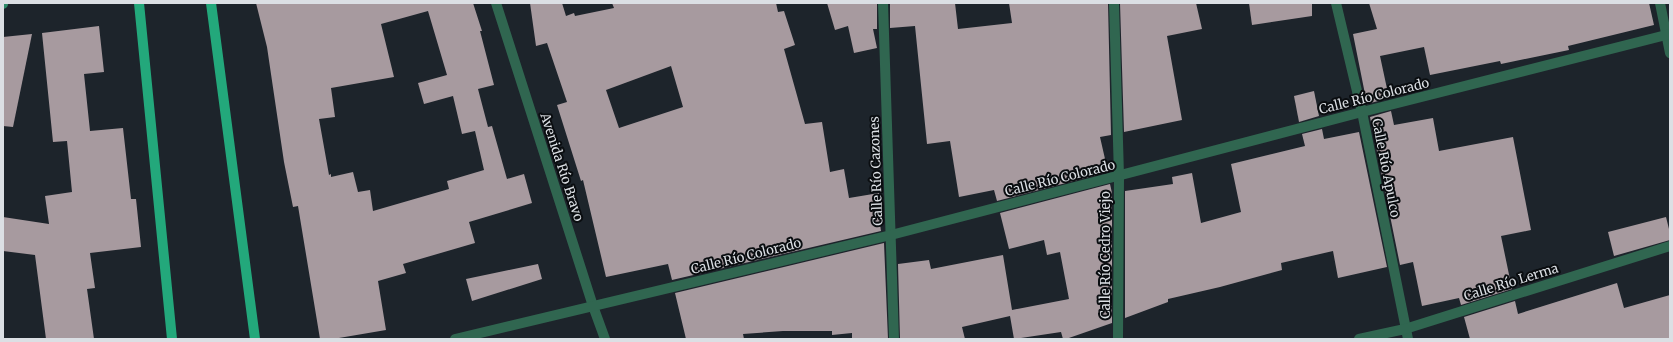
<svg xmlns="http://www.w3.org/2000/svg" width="1673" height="342" font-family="Merriweather,serif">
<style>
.building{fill:#a79a9f;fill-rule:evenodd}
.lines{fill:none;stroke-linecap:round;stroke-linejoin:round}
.street{stroke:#306650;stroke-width:10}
.secondary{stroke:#2d8b69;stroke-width:10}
.primary{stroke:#23a87b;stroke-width:10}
.labels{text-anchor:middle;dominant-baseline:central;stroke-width:4;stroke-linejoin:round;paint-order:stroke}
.street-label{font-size:13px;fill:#dbdfe4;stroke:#0a0d10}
</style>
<rect width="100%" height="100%" fill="#1d242b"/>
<g class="building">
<path d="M256,3H473L482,31H480L494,85L478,89L488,127L492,126L507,179L524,174L532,203L469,222L475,243L403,264L406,273L378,281L386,330L333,339H320L298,206L293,207L284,162L267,47ZM428,11L447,75L418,83L424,104L453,96L462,134L475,131L484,170L447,181L449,189L373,211L370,190L358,192L353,172L331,177V174L329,175L319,119L335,117L331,88L394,77L381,24Z"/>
<path d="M530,3H562L566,16L574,13L575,16L614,8L612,3H776L778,12L784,11L795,45L784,49L805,124L822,122L830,172L844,169L849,198L879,193L883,216L879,217L881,231L672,280L668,264L606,277L583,180L581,181L557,105L567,102L547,43L536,46ZM671,66L683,107L619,128L606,90Z"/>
<polygon points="827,3 877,3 877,29 873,29 877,48 854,53 848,26 835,30"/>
<polygon points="890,3 955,3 958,29 1012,23 1009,3 1108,3 1111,135 1100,137 1108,172 997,201 994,190 959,197 950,141 927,144 915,26 890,28"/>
<polygon points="1120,3 1196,3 1202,29 1167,36 1182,120 1124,132"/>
<polygon points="1249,3 1312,3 1312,16 1252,25"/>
<polygon points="1369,3 1649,3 1654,25 1568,46 1569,50 1501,64 1500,61 1430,75 1424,47 1380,56 1389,98 1367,104 1353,34 1377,29"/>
<polygon points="99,26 104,72 84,74 90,131 123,128 131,199 136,199 141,247 90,253 95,288 87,289 94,339 46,339 35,255 3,251 3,217 49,224 45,196 72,192 67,141 53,142 42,33"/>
<polygon points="32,34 13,127 3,126 3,37"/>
<polygon points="1314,91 1319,116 1299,122 1294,96"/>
<polygon points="1391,111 1394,125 1433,118 1439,151 1513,137 1531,230 1501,236 1512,289 1461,305 1459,298 1422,306 1413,262 1400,265 1370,117"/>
<polygon points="1322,129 1324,139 1359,132 1387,267 1338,278 1333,251 1281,263 1282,270 1220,287 1168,299 1168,302 1125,318 1125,191 1173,184 1172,177 1192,173 1201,223 1241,212 1231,164 1305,146 1302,134"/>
<polygon points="1110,184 1112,193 1112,323 1066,339 1063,339 1061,332 1014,339 1010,316 962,327 965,339 900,339 898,264 929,260 931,269 1003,255 1012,310 1069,299 1060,252 1047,255 1044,240 1009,249 1000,213"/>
<polygon points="1666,217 1670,233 1670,240 1614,256 1608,232"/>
<polygon points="884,243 888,339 852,339 852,333 832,335 832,331 783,331 743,334 744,339 686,339 675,293"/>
<polygon points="538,264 542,279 472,301 466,279"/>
<polygon points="1617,283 1624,308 1670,295 1670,339 1470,339 1464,317 1515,301 1518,314"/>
</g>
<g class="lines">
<g class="street">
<polyline points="496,3 593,306 605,339"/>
<polyline points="883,3 894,339"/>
<polyline points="1114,3 1119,176 1118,339"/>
<polyline points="1336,3 1362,112 1408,339"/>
<polyline points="1660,3 1670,53"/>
<polyline points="455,339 891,235 1362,112 1670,34"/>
<polyline points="1359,339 1405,329 1670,246"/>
</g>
<polyline class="secondary" points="3,4 3,3"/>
<g class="primary">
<polyline points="139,3 172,339"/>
<polyline points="211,3 255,339"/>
</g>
</g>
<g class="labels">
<g class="street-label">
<text transform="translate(1374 96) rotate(-14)">Calle Río Colorado</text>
<text transform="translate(562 167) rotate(72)">Avenida Río Bravo</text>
<text transform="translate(1386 168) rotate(79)">Calle Río Apulco</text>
<text transform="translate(876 171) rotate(-92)">Calle Río Cazones</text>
<text transform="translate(1060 178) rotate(-14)">Calle Río Colorado</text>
<text transform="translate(1105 255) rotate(-90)">Calle Río Cedro Viejo</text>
<text transform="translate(746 256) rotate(-14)">Calle Río Colorado</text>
<text transform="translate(1511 282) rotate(-17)">Calle Río Lerma</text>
</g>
</g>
<rect width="1673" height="342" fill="none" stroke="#dbdfe4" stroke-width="8"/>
</svg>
